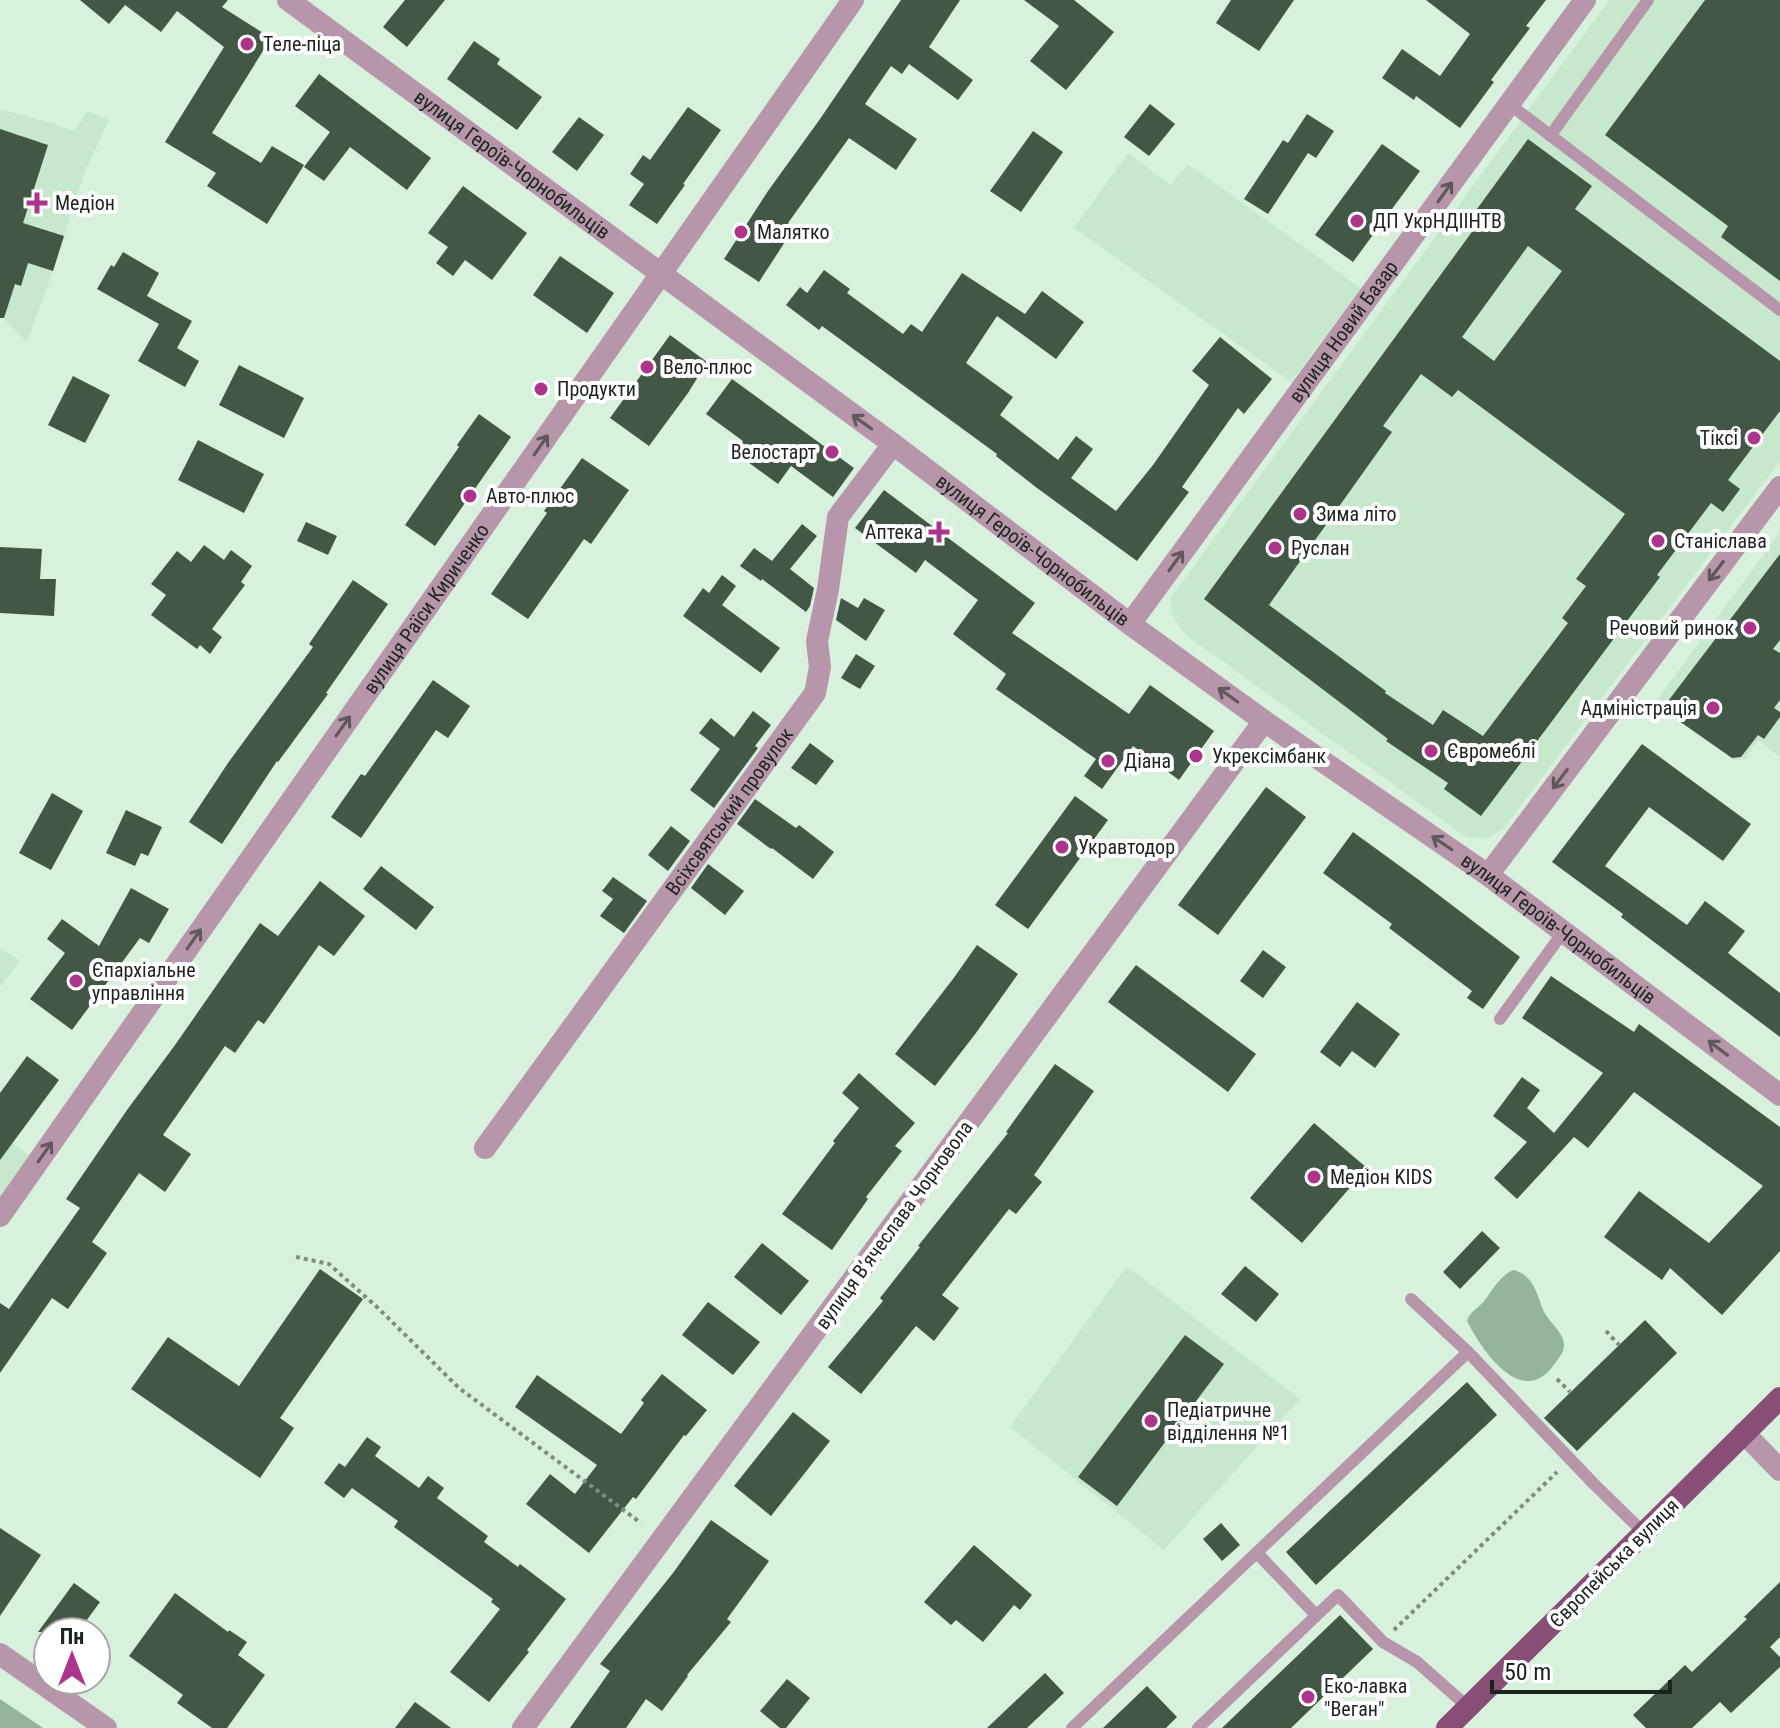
<svg xmlns="http://www.w3.org/2000/svg" width="1780" height="1728" font-family="'Roboto Condensed',sans-serif">
<style>
.built{fill:#c8e8ce}
.forest{fill:#95b59b}
.building{fill:#425746;fill-rule:evenodd}
.lines{fill:none;stroke-linecap:round;stroke-linejoin:round}
.path{stroke:#7c8e7f;stroke-width:4;stroke-dasharray:4 4;stroke-linecap:butt}
.service{stroke:#b795aa;stroke-width:12}
.minor{stroke:#b795aa;stroke-width:22}
.tertiary{stroke:#b795aa;stroke-width:22}
.primary{stroke:#884e75;stroke-width:22}
.oneway{stroke:#61575c}
.poi-dot{fill:#ac358b;stroke:#fff;stroke-width:3}
.labels{text-anchor:middle;dominant-baseline:central;stroke-width:8;stroke-linejoin:round;paint-order:stroke}
.poi-label{font-size:20px;fill:#1b241d;stroke:#fff;text-anchor:start}
.street-label{font-size:20px;fill:#1b241d;stroke:#fff}
</style>
<rect width="100%" height="100%" fill="#d8f1dc"/>
<g class="built">
<polygon points="1609,0 1780,0 1780,461 1504,828 1488,838 1466,837 1190,638 1180,628 1172,613 1171,597"/>
<polygon points="0,109 56,124 74,132 87,111 109,120 85,171 53,271 27,342 0,315"/>
<polygon points="1128,153 1171,185 1188,164 1361,288 1291,382 1074,228"/>
<polygon points="1780,532 1780,757 1758,740 1745,759 1734,760 1654,704"/>
<polygon points="0,947 20,961 0,987"/>
<polygon points="0,1135 29,1155 0,1196"/>
<polygon points="1127,1266 1300,1399 1164,1550 1010,1427"/>
</g>
<g class="forest">
<path d="M1513,1270C1532,1274 1536,1291 1542,1307C1546,1320 1563,1331 1564,1344C1565,1352 1557,1360 1553,1366C1521,1409 1481,1349 1467,1321C1470,1311 1478,1309 1485,1300C1493,1289 1500,1276 1513,1270Z"/>
<polygon points="0,1699 43,1728 0,1728"/>
</g>
<g class="building">
<polygon points="80,0 228,0 222,7 271,38 212,133 261,163 272,146 304,165 267,224 207,186 216,173 165,142 224,47 177,11 161,32 125,5 109,24"/>
<polygon points="405,0 445,0 407,47 383,27"/>
<polygon points="901,0 960,0 929,47 973,80 958,100 909,64 902,74 891,66 865,104 917,139 896,170 849,138 788,223 794,228 759,282 724,259 768,191 820,119"/>
<polygon points="1024,0 1074,0 1114,32 1066,90 1030,61 1059,26"/>
<polygon points="1231,0 1294,0 1259,51 1216,23"/>
<polygon points="1426,0 1546,0 1526,26 1530,28 1491,80 1494,82 1460,128 1416,96 1414,100 1382,78 1402,49 1440,76 1470,34"/>
<polygon points="1705,0 1780,0 1780,281 1721,237 1728,226 1605,135"/>
<polygon points="474,41 500,59 497,64 542,97 517,130 447,79"/>
<polygon points="319,74 431,158 407,190 350,147 324,181 304,167 330,132 295,106"/>
<polygon points="1150,104 1175,124 1149,156 1124,137"/>
<polygon points="688,107 721,130 683,184 685,185 657,224 629,205 644,184 630,174 643,155 650,160"/>
<polygon points="1307,114 1334,131 1316,158 1308,153 1268,214 1244,199 1283,140 1288,143"/>
<polygon points="579,117 604,135 577,171 552,152"/>
<polygon points="0,129 48,145 23,223 64,236 53,271 28,263 21,286 15,284 4,318 0,318"/>
<polygon points="1033,131 1063,152 1021,212 990,191"/>
<path d="M1528,139L1592,186L1575,209L1780,361V411L1728,480L1740,489L1723,512L1711,503L1657,575L1660,577L1481,816L1444,789L1448,783L1386,741L1388,739L1204,599L1485,214L1477,209ZM1528,246L1562,271L1494,361L1462,337ZM1421,374L1452,397L1458,390L1625,514L1576,579L1586,586L1562,618L1568,623L1483,736L1443,710L1433,725L1385,693L1386,691L1269,605L1392,432L1383,426Z"/>
<polygon points="1382,144 1420,171 1353,262 1315,235"/>
<polygon points="463,186 527,233 492,280 465,260 453,276 436,263 448,247 428,233"/>
<polygon points="123,252 159,273 147,296 192,321 177,348 199,361 185,387 138,361 159,324 97,289 111,265 114,267"/>
<polygon points="560,256 614,293 587,333 533,295"/>
<polygon points="824,270 850,289 847,293 903,334 911,324 922,332 962,273 1025,314 1042,291 1084,322 1056,359 997,316 966,363 1013,397 1000,415 1058,460 1076,436 1093,449 1071,478 1116,511 1153,465 1209,385 1192,371 1220,337 1272,379 1244,414 1238,408 1182,487 1189,492 1137,561 1037,488 996,456 997,454 822,326 819,330 786,305 800,287 807,293"/>
<polygon points="670,335 707,362 688,393 649,446 610,418"/>
<polygon points="239,365 304,398 284,438 219,405"/>
<polygon points="73,376 110,395 85,443 48,425"/>
<polygon points="732,379 854,468 833,497 791,466 778,484 734,452 743,441 706,414"/>
<polygon points="479,414 511,437 435,546 405,525 459,447 457,445"/>
<polygon points="198,440 264,474 244,513 178,480"/>
<polygon points="582,458 629,490 591,544 584,539 528,619 491,594 547,513 544,511"/>
<polygon points="884,490 1035,603 1012,633 1129,714 1150,685 1214,731 1179,780 1133,746 1102,789 1084,776 1096,759 996,689 1006,674 953,634 978,600 925,560 916,573 855,528"/>
<polygon points="306,522 337,536 328,555 297,541"/>
<polygon points="802,524 817,536 790,569 814,588 810,606 806,612 762,579 761,581 740,566 754,548 772,561"/>
<polygon points="204,545 224,560 231,550 252,566 241,582 245,585 212,629 222,637 210,654 200,645 197,649 151,615 166,595 151,584 177,551 191,562"/>
<polygon points="0,547 42,549 40,579 56,579 54,616 0,613"/>
<polygon points="1780,554 1780,640 1773,649 1780,653 1780,700 1774,708 1780,712 1780,717 1764,739 1758,735 1741,757 1732,758 1662,709"/>
<polygon points="722,575 736,586 722,605 780,648 761,673 683,616 703,588 709,593"/>
<polygon points="353,580 388,604 326,693 328,694 278,762 277,761 222,844 189,822 228,763 313,647 309,644"/>
<polygon points="841,598 858,608 864,598 885,610 866,641 836,620"/>
<polygon points="856,654 875,666 860,689 841,678"/>
<polygon points="433,680 470,706 448,738 436,730 361,838 331,817 361,774 365,776"/>
<polygon points="753,711 771,725 755,746 758,748 714,808 690,790 720,749 699,733 711,718 734,737"/>
<polygon points="810,743 834,761 816,785 791,768"/>
<polygon points="1642,744 1751,824 1723,861 1649,807 1605,866 1687,925 1705,901 1745,931 1728,953 1780,993 1780,1037 1621,917 1623,914 1552,862"/>
<polygon points="1266,787 1306,817 1218,935 1178,905"/>
<polygon points="52,793 83,811 51,870 19,853"/>
<polygon points="1075,796 1108,820 1028,929 995,905"/>
<polygon points="755,799 796,828 799,825 834,852 813,879 772,848 771,849 737,824"/>
<polygon points="126,810 162,827 148,856 141,853 135,866 106,853"/>
<polygon points="671,826 690,841 668,871 648,855"/>
<polygon points="1353,832 1419,880 1520,957 1483,1009 1467,998 1472,991 1389,928 1392,924 1323,873"/>
<polygon points="708,864 744,891 725,915 691,888"/>
<polygon points="381,866 434,907 416,930 363,889"/>
<polygon points="613,877 647,901 624,933 600,916 613,899 602,891"/>
<polygon points="320,881 365,916 334,956 319,945 264,1024 258,1020 235,1053 225,1046 163,1135 191,1154 165,1192 139,1173 92,1242 107,1253 68,1309 52,1298 0,1373 0,1303 9,1309 80,1208 66,1199 127,1110 175,1045 260,923 278,936"/>
<polygon points="131,888 169,909 149,943 140,938 72,1030 30,999 65,953 47,939 62,919 99,946"/>
<polygon points="977,945 1018,974 976,1033 935,1086 895,1054 953,979"/>
<polygon points="1263,950 1286,967 1263,998 1240,981"/>
<polygon points="1136,965 1256,1054 1228,1092 1108,1002"/>
<polygon points="1551,976 1634,1032 1639,1024 1780,1127 1780,1251 1722,1315 1670,1268 1662,1280 1604,1237 1639,1191 1709,1243 1763,1186 1634,1092 1588,1148 1574,1137 1517,1199 1494,1178 1527,1142 1493,1116 1522,1077 1540,1090 1527,1108 1554,1133 1603,1073 1522,1018"/>
<polygon points="1357,1002 1400,1034 1375,1068 1352,1051 1340,1067 1320,1052"/>
<polygon points="27,1056 59,1080 0,1160 0,1093"/>
<polygon points="1055,1064 1094,1091 1034,1175 1042,1182 1016,1214 1009,1209 942,1295 959,1308 934,1341 916,1326 861,1394 828,1367 883,1301 880,1298 920,1247 918,1246 1008,1133 1006,1132"/>
<polygon points="859,1073 915,1123 895,1146 902,1151 866,1197 868,1199 832,1250 782,1214 835,1143 833,1141 859,1108 842,1093"/>
<polygon points="1314,1123 1367,1168 1302,1243 1250,1198"/>
<polygon points="1482,1231 1500,1248 1460,1289 1443,1272"/>
<polygon points="762,1243 809,1281 781,1315 734,1277"/>
<polygon points="1245,1266 1279,1294 1256,1322 1221,1294"/>
<polygon points="320,1269 363,1299 280,1418 294,1428 260,1478 131,1389 168,1337 239,1386"/>
<polygon points="708,1302 760,1342 733,1375 682,1335"/>
<polygon points="1645,1320 1677,1353 1577,1451 1544,1418"/>
<polygon points="1185,1335 1224,1364 1117,1506 1078,1477"/>
<polygon points="662,1374 707,1410 686,1436 684,1435 636,1499 633,1497 589,1553 526,1504 550,1474 575,1494 597,1465 515,1407 537,1375 621,1434 644,1403 641,1400"/>
<polygon points="1467,1382 1497,1415 1316,1585 1286,1552"/>
<polygon points="793,1412 830,1441 771,1516 734,1486"/>
<polygon points="367,1437 381,1447 375,1456 419,1488 428,1476 444,1488 437,1498 488,1536 484,1542 518,1567 520,1564 566,1599 527,1650 529,1652 489,1702 450,1672 500,1609 491,1602 493,1599 394,1527 398,1521 352,1488 344,1498 324,1483 339,1463 345,1467"/>
<polygon points="711,1520 769,1561 727,1619 731,1622 687,1675 688,1676 662,1711 646,1699 626,1728 570,1728 610,1671 600,1664 673,1573"/>
<polygon points="1221,1523 1240,1545 1222,1561 1203,1539"/>
<polygon points="0,1528 41,1555 0,1616"/>
<polygon points="974,1545 1032,1595 1020,1610 1014,1605 983,1642 956,1620 951,1625 924,1602"/>
<polygon points="1780,1582 1780,1637 1770,1647 1780,1657 1780,1667 1731,1713 1720,1702 1692,1728 1646,1728 1633,1715 1685,1665 1692,1672 1747,1619 1744,1617"/>
<polygon points="74,1583 100,1602 78,1632 38,1632"/>
<polygon points="175,1593 228,1632 229,1630 247,1642 238,1655 265,1675 227,1728 212,1728 177,1703 183,1695 129,1656"/>
<polygon points="1340,1615 1373,1649 1291,1728 1222,1728"/>
<polygon points="1045,1673 1064,1693 1027,1728 987,1728"/>
<polygon points="787,1679 810,1698 786,1728 780,1728 760,1711"/>
<polygon points="1147,1686 1177,1717 1166,1728 1103,1728"/>
<polygon points="415,1702 451,1728 395,1728"/>
</g>
<g class="lines">
<g class="path">
<polyline points="296,1257 329,1264 378,1308 459,1388 641,1523"/>
<polyline points="1606,1331 1619,1345"/>
<polyline points="1557,1379 1570,1392"/>
<polyline points="1394,1630 1557,1472"/>
</g>
<g class="service">
<polyline points="1509,104 1780,310"/>
<polyline points="1550,136 1648,0"/>
<polyline points="1500,1019 1564,931"/>
<polyline points="1411,1299 1468,1352"/>
<polyline points="1257,1553 1316,1615"/>
<polyline points="1072,1728 1468,1352 1593,1483 1644,1533"/>
<polyline points="1198,1728 1338,1595 1383,1642 1417,1662 1468,1707"/>
</g>
<g class="minor">
<path id="s1" d="M1130,624L1585,0"/>
<polyline points="1488,875 1780,487"/>
<path id="s2" d="M485,1148L815,693L820,667L817,641L828,589L838,517L893,444"/>
<path id="s3" d="M0,1216L853,0"/>
<polyline points="1744,1433 1780,1470"/>
<polyline points="0,1654 106,1728"/>
<polyline points="523,1728 1264,721"/>
</g>
<path class="tertiary" id="s4" d="M288,0L893,444L1130,624L1264,721L1488,875L1780,1095"/>
<polyline class="primary" points="1447,1728 1780,1398"/>
</g>
<defs><path id="oneway-shaft" d="M-6 0H5M1.5-3L5.5 0L1.5 3" fill="none" stroke-width="1.6" stroke-linecap="round" stroke-linejoin="round" transform="scale(2)"/></defs>
<g class="oneway">
<use href="#oneway-shaft" transform="translate(1445 192) rotate(-54)"/>
<use href="#oneway-shaft" transform="translate(862 422) rotate(-144)"/>
<use href="#oneway-shaft" transform="translate(541 445) rotate(-55)"/>
<use href="#oneway-shaft" transform="translate(1176 561) rotate(-54)"/>
<use href="#oneway-shaft" transform="translate(1716 571) rotate(127)"/>
<use href="#oneway-shaft" transform="translate(1228 695) rotate(-144)"/>
<use href="#oneway-shaft" transform="translate(343 726) rotate(-55)"/>
<use href="#oneway-shaft" transform="translate(1560 779) rotate(127)"/>
<use href="#oneway-shaft" transform="translate(1442 843) rotate(-146)"/>
<use href="#oneway-shaft" transform="translate(194 939) rotate(-55)"/>
<use href="#oneway-shaft" transform="translate(1718 1048) rotate(-143)"/>
<use href="#oneway-shaft" transform="translate(45 1152) rotate(-55)"/>
</g>
<g class="poi-dot">
<circle cx="247" cy="44" r="8"/>
<path d="M33 191h8v8h8v8h-8v8h-8v-8h-8v-8h8z"/>
<circle cx="1357" cy="221" r="8"/>
<circle cx="741" cy="232" r="8"/>
<circle cx="647" cy="367" r="8"/>
<circle cx="541" cy="389" r="8"/>
<circle cx="1754" cy="438" r="8"/>
<circle cx="832" cy="452" r="8"/>
<circle cx="470" cy="496" r="8"/>
<circle cx="1300" cy="514" r="8"/>
<path d="M935 520h8v8h8v8h-8v8h-8v-8h-8v-8h8z"/>
<circle cx="1658" cy="541" r="8"/>
<circle cx="1275" cy="548" r="8"/>
<circle cx="1750" cy="628" r="8"/>
<circle cx="1713" cy="708" r="8"/>
<circle cx="1431" cy="751" r="8"/>
<circle cx="1196" cy="756" r="8"/>
<circle cx="1108" cy="761" r="8"/>
<circle cx="1062" cy="847" r="8"/>
<circle cx="76" cy="981" r="8"/>
<circle cx="1314" cy="1177" r="8"/>
<circle cx="1151" cy="1421" r="8"/>
<circle cx="1308" cy="1697" r="8"/>
</g>
<g class="labels">
<g class="poi-label">
<text x="263" y="44">Теле-піца</text>
<text x="55" y="203">Медіон</text>
<text x="1373" y="221">ДП УкрНДІІНТВ</text>
<text x="757" y="232">Малятко</text>
<text x="663" y="367">Вело-плюс</text>
<text x="557" y="389">Продукти</text>
<text x="1738" y="438" text-anchor="end">Тіксі</text>
<text x="816" y="452" text-anchor="end">Велостарт</text>
<text x="486" y="496">Авто-плюс</text>
<text x="1316" y="514">Зима літо</text>
<text x="923" y="532" text-anchor="end">Аптека</text>
<text x="1674" y="541">Станіслава</text>
<text x="1291" y="548">Руслан</text>
<text x="1734" y="628" text-anchor="end">Речовий ринок</text>
<text x="1697" y="708" text-anchor="end">Адміністрація</text>
<text x="1447" y="751">Євромеблі</text>
<text x="1212" y="756">Укрексімбанк</text>
<text x="1124" y="761">Діана</text>
<text x="1078" y="847">Укравтодор</text>
<text x="92" y="970">Єпархіальне<tspan x="92" dy="23">управління</tspan></text>
<text x="1330" y="1177">Медіон KIDS</text>
<text x="1167" y="1410">Педіатричне<tspan x="1167" dy="23">відділення №1</tspan></text>
<text x="1324" y="1686">Еко-лавка<tspan x="1324" dy="23">"Веган"</tspan></text>
</g>
<g class="street-label">
<text stroke="none"><textPath href="#s4" startOffset="278">вулиця Героїв-Чорнобильців</textPath></text>
<text stroke="none"><textPath href="#s1" startOffset="362">вулиця Новий Базар</textPath></text>
<text stroke="none"><textPath href="#s4" startOffset="926">вулиця Героїв-Чорнобильців</textPath></text>
<text stroke="none"><textPath href="#s3" startOffset="742">вулиця Раїси Кириченко</textPath></text>
<text stroke="none"><textPath href="#s2" startOffset="416">Всіхсвятський провулок</textPath></text>
<text stroke="none"><textPath href="#s4" startOffset="1574">вулиця Героїв-Чорнобильців</textPath></text>
<text transform="translate(894 1225) rotate(-54)">вулиця Вʼячеслава Чорновола</text>
<text transform="translate(1614 1563) rotate(-45)">Європейська вулиця</text>
</g>
</g>
<g transform="translate(72 1656)"><circle r="38" fill="#ffffff" stroke="#a4a7a5" stroke-width="2"/>
<path d="M0-6L14 30L0 20L-14 30Z" fill="#ac358b"/>
<text y="-12" font-size="22" font-weight="bold" text-anchor="middle" fill="#1b241d">Пн</text>
</g>
<path d="M1492 1680v12h178v-12" fill="none" stroke="#1b241d" stroke-width="4"/>
<text x="1504" y="1680" font-size="24" fill="#1b241d" stroke="#ffffff" stroke-width="6" paint-order="stroke">50 m</text>
</svg>
